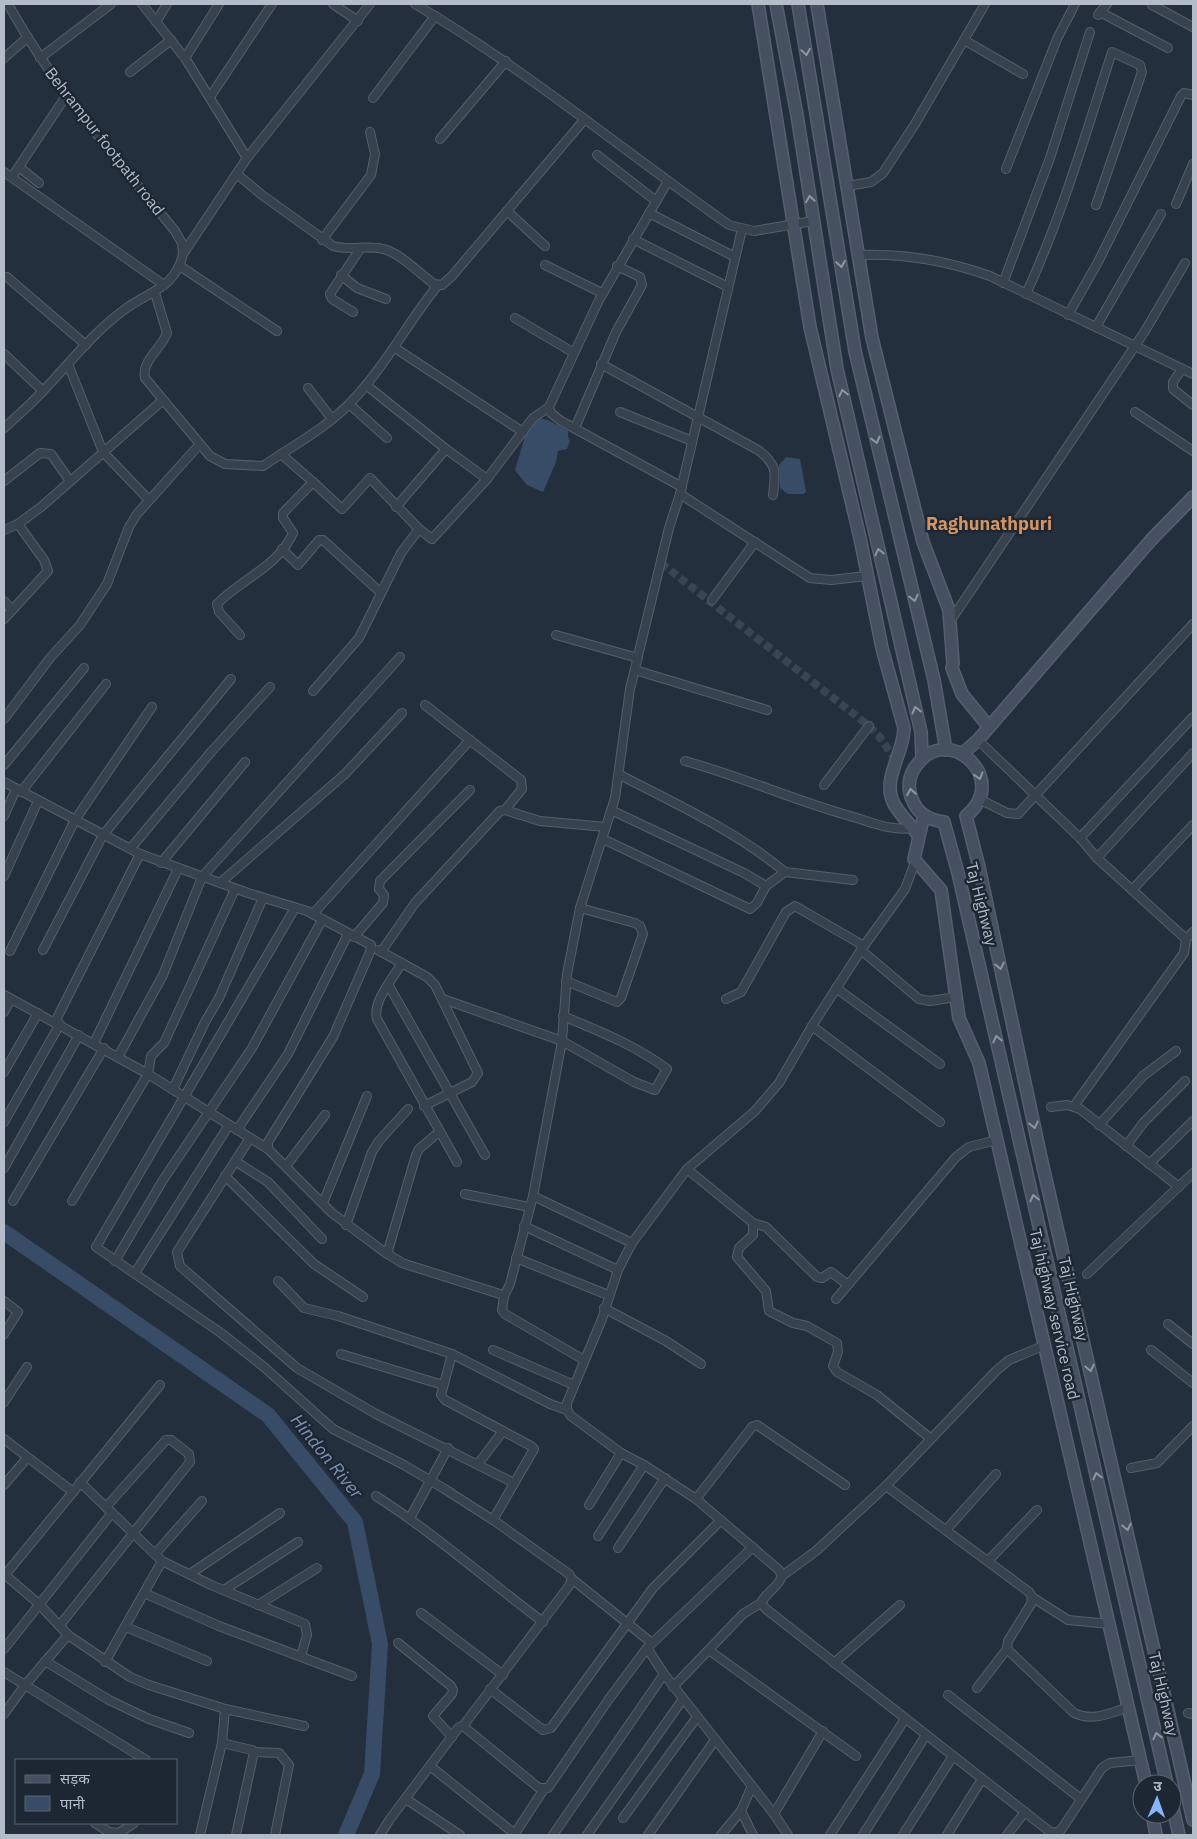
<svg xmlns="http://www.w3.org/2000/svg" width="1197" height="1839" font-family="'IBM Plex Sans','Noto Sans Devanagari',sans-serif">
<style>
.water{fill:#394c67}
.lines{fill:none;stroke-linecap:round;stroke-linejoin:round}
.river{stroke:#394c67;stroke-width:16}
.street-tunnel{stroke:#3a4453;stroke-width:8;stroke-dasharray:8 4;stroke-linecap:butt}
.street-casing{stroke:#565f6c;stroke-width:10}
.secondary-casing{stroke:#565f6c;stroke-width:14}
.street{stroke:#38414e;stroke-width:8}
.secondary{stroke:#465061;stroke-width:11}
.oneway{stroke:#8e96a5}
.labels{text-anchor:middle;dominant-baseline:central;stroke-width:5;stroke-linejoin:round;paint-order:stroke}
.street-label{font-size:16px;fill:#b4bcc9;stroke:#1d2633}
.neighbourhood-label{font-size:18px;font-weight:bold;fill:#d59563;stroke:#1d2633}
.water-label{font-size:18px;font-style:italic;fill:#7c92b1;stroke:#1d2633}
</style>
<rect width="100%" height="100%" fill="#242f3e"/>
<g class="water">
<polygon points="538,418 548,420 568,431 568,437 570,440 567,449 558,451 556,462 543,492 527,485 515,470 524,440 523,435"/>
<polygon points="786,457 800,459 806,492 803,494 788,494 780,488 779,465"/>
</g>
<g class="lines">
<polyline class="river" points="4,1232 268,1415 355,1522 380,1644 372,1774 346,1835"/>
<polyline class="street-tunnel" points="661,563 869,726 879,736 897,762"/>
<defs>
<g id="street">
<path d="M8,4C54,87 116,158 175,231L182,243L183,254"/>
<polyline points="142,4 185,58 247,158"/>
<polyline points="333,4 358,21"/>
<path d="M415,4C525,69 624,151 729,225L754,231L813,221"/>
<polyline points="1152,5 1193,27"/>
<polyline points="1100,12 1168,48"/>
<polyline points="1098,15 1107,4"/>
<polyline points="156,22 167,4"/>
<polyline points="964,40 1023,74"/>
<polyline points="4,58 28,37"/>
<polyline points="40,58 111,4"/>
<polyline points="185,58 219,4"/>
<polyline points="130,72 171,40"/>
<polyline points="210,97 272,4"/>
<polyline points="373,98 435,16"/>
<polyline points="440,139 506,61"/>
<polyline points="597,155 656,201"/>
<polyline points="19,167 39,183"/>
<polyline points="1006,169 1057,39 1075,4"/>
<polyline points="4,172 164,285"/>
<path d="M237,174L262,195L333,246C350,251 366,245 383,249C399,252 420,274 434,284L442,285L452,276L584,120"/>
<polyline points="12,177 66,96"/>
<polyline points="668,181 599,300 549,407 551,413 561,421 682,487"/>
<polyline points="847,186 871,182 883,173 915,124 985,4"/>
<polyline points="1176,204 1193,164"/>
<polyline points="507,211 545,246"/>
<polyline points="649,213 735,257"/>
<polyline points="633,239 728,287"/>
<polyline points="322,240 371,175 375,154 370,132"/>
<path d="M858,255C903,253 948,261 990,276L1193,374"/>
<polyline points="545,265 602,293"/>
<polyline points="180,266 277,331"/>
<polyline points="341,275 357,288 386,299"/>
<polyline points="7,277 86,345"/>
<polyline points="1003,283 1050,158 1090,32"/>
<path d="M155,293L167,333C162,348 141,361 145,378L210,456L225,464L263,466C294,445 328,427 353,400C386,365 408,322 438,285"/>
<path d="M1026,294C1062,216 1086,133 1112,52L1140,65L1142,72L1096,205"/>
<polyline points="353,312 332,299 330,294 360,249"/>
<polyline points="1068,315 1098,262 1181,96 1184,93 1193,95"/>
<polyline points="515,318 574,353"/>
<polyline points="1096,327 1161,214"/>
<polyline points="395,348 523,432"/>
<polyline points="4,354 43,391"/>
<polyline points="68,364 103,452 149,500"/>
<path d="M601,364L758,450C777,464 776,472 773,495"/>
<polyline points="1182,369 1173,382 1173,389 1193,405"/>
<polyline points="366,385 446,449 487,479"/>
<polyline points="308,388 332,419"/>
<polyline points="349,404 387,438"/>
<polyline points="620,412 692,441"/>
<polyline points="1135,412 1193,451"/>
<path d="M4,428C17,416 31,404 43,391C70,363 95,330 128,307C152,291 176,286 183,254L247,158L370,4"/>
<polyline points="575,428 616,332 642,285 640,277 617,266"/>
<polyline points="4,481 40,453 51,454 70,481"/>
<polyline points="313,482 342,509 370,478 419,529"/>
<polyline points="680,494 810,578 831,580 867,576"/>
<polyline points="396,507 446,449"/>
<polyline points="4,530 18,524 41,507 163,400"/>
<polyline points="282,549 298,565 319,540 323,540 380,592"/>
<polyline points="712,600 755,542"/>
<polyline points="4,601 12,610"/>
<polyline points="4,619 48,571 44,560 18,524"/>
<polyline points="951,620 1145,331 1185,263"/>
<path d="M240,635L219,612L217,604C241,579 278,567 293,533L283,518V513L313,482L281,454"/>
<polyline points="556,635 638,658"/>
<polyline points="635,670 767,710"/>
<polyline points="313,691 359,638 401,553 419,529 432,539 487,479 533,418 549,407"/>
<polyline points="425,705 521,780 522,789 505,810"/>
<polyline points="4,719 50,658 80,625 107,584 129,527 137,514 199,445"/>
<polyline points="978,740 1080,838 1097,858 1186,939 1184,953 1074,1106"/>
<path d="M685,761C743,777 798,802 857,818C876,824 893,831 913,828"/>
<polyline points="4,765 84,668"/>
<path d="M620,775C676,804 736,831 785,872"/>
<polyline points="4,782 140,854 248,893 307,911 371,945 370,952 333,1037 268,1142 268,1149 332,1213 383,1251 402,1263 500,1294 504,1296 502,1310 505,1314 584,1360"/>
<polyline points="824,785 869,726"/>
<polyline points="21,792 106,684"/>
<polyline points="979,799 1007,813 1018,814 1193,624"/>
<polyline points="611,810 744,873 766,886"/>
<polyline points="4,816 16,789"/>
<polyline points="1080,838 1193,717"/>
<polyline points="603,839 750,909 757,903 766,886 785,872 853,880"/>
<polyline points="131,848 211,752 270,687"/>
<polyline points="1097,858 1193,753"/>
<path d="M915,862L905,889L861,950L812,1026L779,1083L755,1111L687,1169L632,1243L618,1270L602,1319L567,1403V1410L571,1416L621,1453L644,1465L696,1499L779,1570L782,1576C779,1587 766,1592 761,1603L766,1609L1049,1831L1055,1833L1061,1830L1102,1768L1110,1763L1141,1760"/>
<polyline points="161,863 245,762"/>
<polyline points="4,876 38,801"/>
<polyline points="220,883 345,774 402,713"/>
<polyline points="1132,890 1193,825"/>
<polyline points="295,908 96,1247 221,1333 264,1367 333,1429 404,1465 443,1488 496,1522 569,1574 572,1579 569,1586 463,1726"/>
<polyline points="313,914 470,740"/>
<polyline points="354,937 383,903 384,895 379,889 380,881 470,790"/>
<polyline points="1186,939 1193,932"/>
<polyline points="43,950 103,835 231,679"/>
<polyline points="378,950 427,977 435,985 478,1073 472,1082 424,1106"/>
<polyline points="861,950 919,999 930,1001 956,997"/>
<polyline points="10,951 75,820 152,707"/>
<polyline points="381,952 415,903 500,811 505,810 540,821 606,827"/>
<path d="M402,963C393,978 372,1002 377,1019L457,1162"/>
<polyline points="566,981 617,1002 621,998 643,934 640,926 635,923 580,908"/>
<polyline points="389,986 485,1155"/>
<polyline points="836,988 940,1064"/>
<polyline points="4,995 148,1074 268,1149"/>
<path d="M443,999L562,1041L634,1082L655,1090L667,1069C635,1045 599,1031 563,1016"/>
<polyline points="726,999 741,992 786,912 795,906 864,946"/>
<polyline points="4,1012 11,999"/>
<polyline points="55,1022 140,854"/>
<polyline points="812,1026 940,1122"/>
<polyline points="94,1043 178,869"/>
<polyline points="118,1057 163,975 202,877 400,657"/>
<polyline points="4,1072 38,1013"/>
<polyline points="173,1089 205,1022 219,998 263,898"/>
<polyline points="1051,1107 1067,1105 1080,1109 1179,1187"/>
<polyline points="4,1122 60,1024"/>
<polyline points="1099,1125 1143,1076 1176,1051"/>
<polyline points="237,1130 288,1054 348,934"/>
<polyline points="250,1138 177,1252 180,1266 297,1368 376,1414 514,1483"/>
<polyline points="1126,1146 1144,1122 1185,1081"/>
<polyline points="235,1161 268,1182 322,1239"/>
<polyline points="1149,1164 1193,1121"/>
<polyline points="286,1166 325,1115"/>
<polyline points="4,1168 79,1035"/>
<polyline points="687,1169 753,1223 753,1235 739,1248 737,1257 766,1291 769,1311 793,1323 807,1326 837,1343 838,1352 833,1366 837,1372 877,1395 930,1438"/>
<polyline points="225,1176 314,1264 363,1297"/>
<polyline points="465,1194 529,1207"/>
<polyline points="533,1196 632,1243"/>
<polyline points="13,1201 104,1048"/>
<polyline points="72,1201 148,1074 151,1056 164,1043 235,889"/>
<polyline points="323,1203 367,1096"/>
<polyline points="753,1223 766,1227 817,1277 822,1278 831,1272 848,1285"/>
<polyline points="346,1225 372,1152 379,1141 408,1109"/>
<polyline points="524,1226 618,1270"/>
<polyline points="387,1254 416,1155 419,1149 439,1132"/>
<polyline points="516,1258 608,1295"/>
<polyline points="115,1261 163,1180 252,1048 322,920"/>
<polyline points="135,1273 229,1125"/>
<polyline points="1087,1274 1193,1173"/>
<polyline points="278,1281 304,1308 338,1316 452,1354 550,1404 567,1410"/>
<polyline points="504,1296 510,1284 533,1196 562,1041 567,974 580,908 615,798 630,689 669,528 680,494 742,229"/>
<polyline points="836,1299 956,1157 969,1147 997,1140"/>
<polyline points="4,1301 18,1312 4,1334"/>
<polyline points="604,1308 666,1341 701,1364"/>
<polyline points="1168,1324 1193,1344"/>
<polyline points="493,1350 574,1385"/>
<polyline points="1151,1350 1193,1383"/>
<polyline points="341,1354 443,1385"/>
<polyline points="452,1354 441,1395 445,1400 531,1446 534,1449 493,1520"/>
<polyline points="4,1402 27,1367"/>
<polyline points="4,1439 73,1492 160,1385"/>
<polyline points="478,1464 503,1431"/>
<polyline points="1131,1468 1157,1463 1193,1426"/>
<polyline points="80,1482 162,1561 211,1585 305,1624 307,1635 301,1656"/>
<polyline points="4,1485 27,1458"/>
<path d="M886,1486L1029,1592L1032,1597L1031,1604L1008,1641L1007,1649L1074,1713C1093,1722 1110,1713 1129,1707"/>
<path d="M376,1496C435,1534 487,1580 543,1622"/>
<polyline points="696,1499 752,1427 757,1425 845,1485"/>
<polyline points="589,1505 621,1453"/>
<polyline points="410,1518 448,1448"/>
<polyline points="946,1530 996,1474"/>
<polyline points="598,1536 644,1465"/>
<polyline points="618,1548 665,1478"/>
<polyline points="155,1554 202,1501"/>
<polyline points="988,1561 1037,1510"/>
<polyline points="4,1574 39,1604 68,1635 130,1677 149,1685 225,1709 304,1726"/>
<polyline points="190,1574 280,1513"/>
<polyline points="5,1575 73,1492"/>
<polyline points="782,1576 816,1551 886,1486 996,1371 1009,1360 1045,1345"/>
<polyline points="572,1579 652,1643"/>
<polyline points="224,1590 298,1542"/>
<polyline points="144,1593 219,1626 352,1676"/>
<polyline points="1032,1597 1068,1620 1110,1624"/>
<polyline points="258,1605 317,1568"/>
<polyline points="421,1613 503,1675"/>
<polyline points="60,1625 190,1462 189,1454 171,1440 166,1440 106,1507"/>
<polyline points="126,1627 207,1661"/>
<polyline points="398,1643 451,1686 453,1690 452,1694 433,1716 452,1737"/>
<polyline points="647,1648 664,1674 774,1814 788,1835"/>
<polyline points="4,1649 111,1514"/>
<polyline points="710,1651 856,1756"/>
<polyline points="45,1661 109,1700 149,1719 189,1733"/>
<polyline points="105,1662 162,1561"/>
<polyline points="834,1663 900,1605"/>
<polyline points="4,1672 146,1760"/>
<polyline points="673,1687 743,1614 761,1603"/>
<polyline points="977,1688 1007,1649"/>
<polyline points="490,1689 543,1730 551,1728 653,1588 721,1520"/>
<polyline points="948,1695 1081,1799"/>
<polyline points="1188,1713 1193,1714"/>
<polyline points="4,1714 25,1685 68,1635"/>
<polyline points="222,1743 252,1750 254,1752 236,1835"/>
<polyline points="254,1752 279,1753 289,1765 275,1835"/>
<polyline points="430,1766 515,1834"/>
<polyline points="752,1786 741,1811 753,1835"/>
<polyline points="406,1799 460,1835"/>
<polyline points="774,1814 823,1731"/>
<polyline points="623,1818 697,1717"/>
<polyline points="95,1823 109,1832 119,1833 134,1823"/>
<polyline points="200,1835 222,1743 225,1709"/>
<polyline points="380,1835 390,1819 459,1727 463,1726 534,1784 539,1788 548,1788 609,1699 647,1648 753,1547"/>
<polyline points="514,1835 544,1789"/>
<polyline points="553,1835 664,1674"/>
<polyline points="587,1835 683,1699"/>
<polyline points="648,1835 715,1740"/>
<polyline points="721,1835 741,1811"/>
<polyline points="830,1835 905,1719"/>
<polyline points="863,1835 926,1735"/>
<polyline points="903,1835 953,1756"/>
<polyline points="947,1835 982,1779"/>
<polyline points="1007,1835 1025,1812"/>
</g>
<g id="secondary">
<path d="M758,4L810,327L860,538L882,648L904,728C904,754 881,779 894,804C900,815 911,825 918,835"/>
<polyline points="776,4 797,115 837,369 921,732 922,758"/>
<polyline points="798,4 855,351 934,680 946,750"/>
<polyline points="817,4 872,338 923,542 949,610 953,663 952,668 962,694 989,727"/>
<polyline points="962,754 978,740 1151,540 1193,497"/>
<polyline points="924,815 914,859 941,890 959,1018 979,1063 1146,1784"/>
<path d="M1167,1784L958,873L944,822C929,820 917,813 912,799C907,788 909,775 916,766C947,721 1012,779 966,816L979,867L1041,1158L1193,1820"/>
<polyline points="1172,1804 1179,1835"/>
<polyline points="1152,1814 1156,1835"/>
</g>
</defs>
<use href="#street" class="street-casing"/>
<use href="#secondary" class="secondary-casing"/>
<use href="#street" class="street"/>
<use href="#secondary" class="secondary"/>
</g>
<defs><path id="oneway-chevron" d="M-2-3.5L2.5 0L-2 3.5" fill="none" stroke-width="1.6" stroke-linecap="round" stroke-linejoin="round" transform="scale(1.25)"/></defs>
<g class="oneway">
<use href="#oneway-chevron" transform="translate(806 52) rotate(81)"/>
<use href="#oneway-chevron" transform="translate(810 199) rotate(-99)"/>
<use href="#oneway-chevron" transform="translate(841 264) rotate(81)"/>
<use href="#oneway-chevron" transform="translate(843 393) rotate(-103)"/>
<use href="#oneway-chevron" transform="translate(876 440) rotate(76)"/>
<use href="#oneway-chevron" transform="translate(879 552) rotate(-103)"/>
<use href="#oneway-chevron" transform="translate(914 598) rotate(77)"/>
<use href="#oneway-chevron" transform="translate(916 710) rotate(-104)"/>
<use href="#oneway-chevron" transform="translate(979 776) rotate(73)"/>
<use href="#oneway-chevron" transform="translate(911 792) rotate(-100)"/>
<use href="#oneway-chevron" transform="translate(1000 966) rotate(78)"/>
<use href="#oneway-chevron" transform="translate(997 1039) rotate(-103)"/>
<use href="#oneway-chevron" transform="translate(1034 1125) rotate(77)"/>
<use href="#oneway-chevron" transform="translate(1034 1198) rotate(-103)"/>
<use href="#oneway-chevron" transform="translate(1090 1368) rotate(77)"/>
<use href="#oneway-chevron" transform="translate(1097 1476) rotate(-103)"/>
<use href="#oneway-chevron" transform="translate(1127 1527) rotate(77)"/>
<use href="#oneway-chevron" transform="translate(1157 1736) rotate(-103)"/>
</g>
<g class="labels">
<g class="street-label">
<text transform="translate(105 141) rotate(52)">Behrampur footpath road</text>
<text transform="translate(982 904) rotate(76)">Taj Highway</text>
<text transform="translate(1074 1299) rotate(77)">Taj Highway</text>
<text transform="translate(1055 1314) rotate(77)">Taj highway service road</text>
<text transform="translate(1164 1694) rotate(77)">Taj Highway</text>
</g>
<g class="neighbourhood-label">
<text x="989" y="523">Raghunathpuri</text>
</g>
<g class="water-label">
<text transform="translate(327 1456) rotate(51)">Hindon River</text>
</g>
</g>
<rect width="1197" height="1839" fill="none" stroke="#b4bcc9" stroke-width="10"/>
<rect x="15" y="1759" width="162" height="65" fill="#1d2633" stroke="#59626f"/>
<rect x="25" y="1775" width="25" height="8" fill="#465061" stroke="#59626f"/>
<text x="60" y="1784" font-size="15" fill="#b4bcc9">सड़क</text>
<rect x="25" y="1796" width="25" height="15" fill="#394c67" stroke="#59626f"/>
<text x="60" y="1809" font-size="15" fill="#b4bcc9">पानी</text>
<g transform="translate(1157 1799) rotate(2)"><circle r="24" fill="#1d2633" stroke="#59626f"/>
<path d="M0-4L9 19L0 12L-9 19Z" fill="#8ab4f8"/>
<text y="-8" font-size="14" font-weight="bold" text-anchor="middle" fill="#b4bcc9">उ</text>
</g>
</svg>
